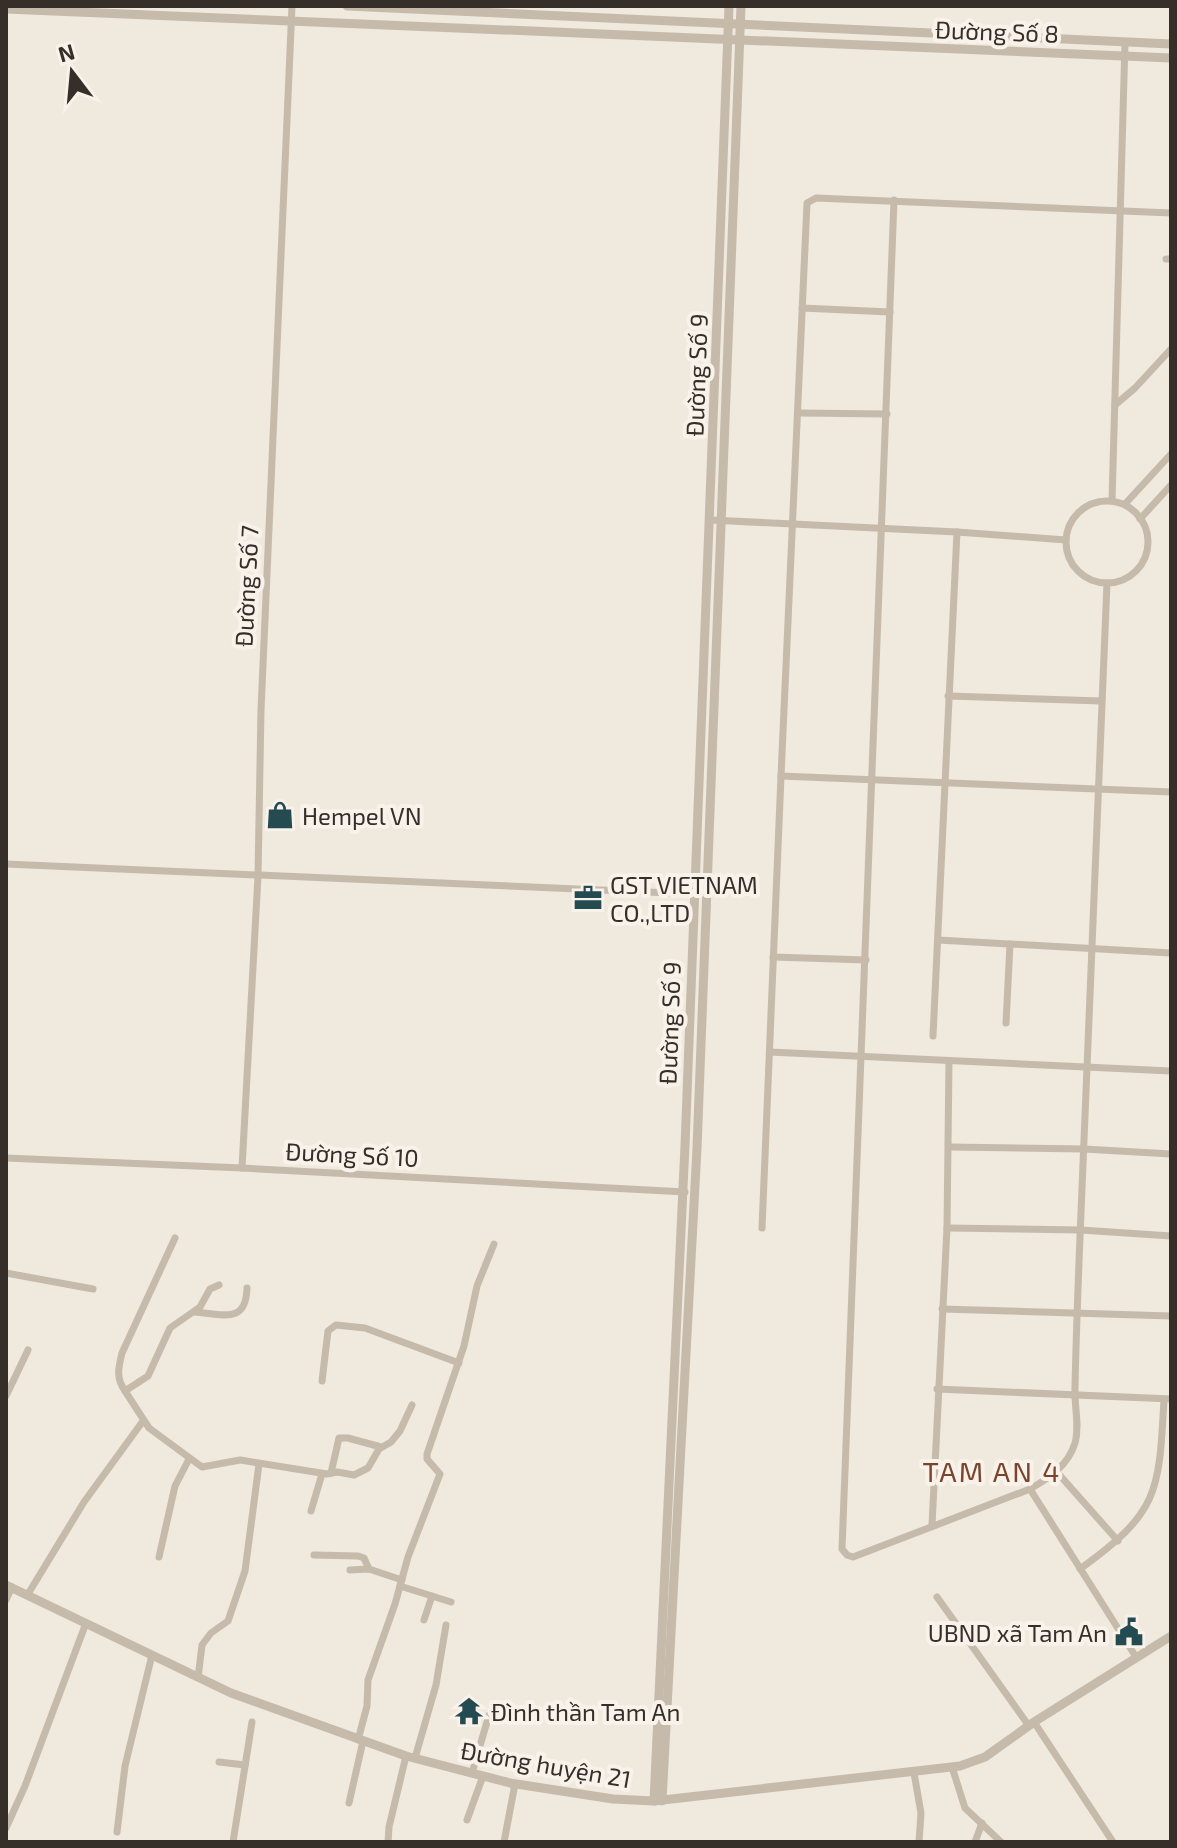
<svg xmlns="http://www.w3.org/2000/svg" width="1177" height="1848" font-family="'Exo 2',sans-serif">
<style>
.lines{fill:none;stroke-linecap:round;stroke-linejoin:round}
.minor{stroke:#c6baab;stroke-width:7}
.tertiary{stroke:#c6baab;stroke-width:9}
.labels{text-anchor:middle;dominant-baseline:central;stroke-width:8;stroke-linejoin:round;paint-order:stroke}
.street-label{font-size:24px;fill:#352e29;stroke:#f8f2ea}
.poi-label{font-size:24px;fill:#352e29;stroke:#f8f2ea;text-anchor:start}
.quarter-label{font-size:28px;letter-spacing:2px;fill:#7a452c;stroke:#f8f2ea}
</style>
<rect width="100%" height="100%" fill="#efe9de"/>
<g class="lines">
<g class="minor">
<path d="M894,200L842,1549L847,1555L853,1557L1030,1489C1049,1478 1068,1466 1075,1443C1080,1425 1074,1406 1075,1388C1076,1338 1078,1287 1080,1237C1090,1019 1097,801 1107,583"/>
<polyline points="1171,213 816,198 807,203 781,776 1171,792"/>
<polyline points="1166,259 1171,259"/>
<polyline points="802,308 890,312"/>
<polyline points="1115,405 1135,388 1171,349"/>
<polyline points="798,413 887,414"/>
<polyline points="1112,501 1125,43"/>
<circle cx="1107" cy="542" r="41"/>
<polyline points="1125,504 1171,454"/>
<polyline points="1140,519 1171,485"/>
<polyline points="710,520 957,532 1066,540"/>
<polyline points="948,696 1101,701"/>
<polyline points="6,864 693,894"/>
<polyline points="938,940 1171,953"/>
<polyline points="773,957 866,960"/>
<polyline points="1006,1023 1010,944"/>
<polyline points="933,1036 957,532"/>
<polyline points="770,1052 1171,1071"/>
<polyline points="949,1147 1084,1149 1171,1154"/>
<polyline points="6,1158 242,1168 685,1192"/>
<polyline points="242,1168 258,876 261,710 292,6"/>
<polyline points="762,1228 781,776"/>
<polyline points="947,1228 1081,1230 1171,1236"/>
<polyline points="6,1273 93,1289"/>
<polyline points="219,1285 210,1289 200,1307 170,1328 148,1376 125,1391 149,1428 202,1467 240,1460 327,1474 337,1472 354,1475 368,1468 379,1449 391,1442 400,1431 412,1405"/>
<polyline points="942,1309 1171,1316"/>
<path d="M194,1312C222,1314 246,1325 247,1288"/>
<polyline points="322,1381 328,1331 336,1325 365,1328 459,1363"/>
<polyline points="937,1389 1171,1399"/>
<path d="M125,1391C116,1378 118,1369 122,1353L175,1238"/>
<polyline points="6,1396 28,1350"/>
<polyline points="1056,1471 1118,1541"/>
<polyline points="331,1473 339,1438 348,1438 381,1447"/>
<polyline points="1030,1489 1136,1657"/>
<polyline points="311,1511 322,1474"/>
<polyline points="932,1525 947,1228 949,1061"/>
<polyline points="314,1555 358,1556 364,1558 369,1569"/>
<polyline points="159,1557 175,1486 189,1459"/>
<path d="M1080,1569C1159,1512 1159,1493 1164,1399"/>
<polyline points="350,1570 369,1569 402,1580"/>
<polyline points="400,1586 451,1602"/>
<polyline points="28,1594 84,1502 143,1421"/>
<polyline points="937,1597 1029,1726"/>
<polyline points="6,1600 12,1587"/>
<polyline points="424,1620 432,1596"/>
<polyline points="198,1678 202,1645 211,1633 228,1621 245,1571 259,1464"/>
<polyline points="1034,1722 1113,1842"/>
<polyline points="358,1740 367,1706 368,1680 395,1604 408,1557 440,1474 427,1459 427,1454 464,1346 477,1286 494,1244"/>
<polyline points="415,1758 436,1685 446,1625"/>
<polyline points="219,1762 245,1765"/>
<polyline points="952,1767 965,1808 1001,1842"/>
<polyline points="472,1773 489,1715"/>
<polyline points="914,1773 921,1813 919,1842"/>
<polyline points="349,1803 363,1741"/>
<polyline points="467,1820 483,1776"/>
<polyline points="6,1828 25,1786 86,1623"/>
<polyline points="117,1832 125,1766 152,1655"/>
<polyline points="233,1842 252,1722"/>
<polyline points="388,1842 389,1827 406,1756"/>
<polyline points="504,1842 515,1784"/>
<polyline points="975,1842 982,1823"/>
</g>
<g class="tertiary">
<polyline points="347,6 1171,44"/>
<polyline points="6,9 1171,58"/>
<polyline points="6,1585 231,1693 406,1756 510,1783 613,1799 654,1801 960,1766 985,1757 1034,1722 1171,1636"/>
<polyline points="654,1801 685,1146 729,6"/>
<polyline points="662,1801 697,1148 741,6"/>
</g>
</g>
<defs>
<symbol id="shop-bare" viewBox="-9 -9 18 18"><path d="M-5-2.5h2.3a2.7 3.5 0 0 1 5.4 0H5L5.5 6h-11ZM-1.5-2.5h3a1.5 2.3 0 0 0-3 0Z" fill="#244b52" stroke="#f8f2ea" stroke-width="2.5" paint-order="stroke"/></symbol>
<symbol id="office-bare" viewBox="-9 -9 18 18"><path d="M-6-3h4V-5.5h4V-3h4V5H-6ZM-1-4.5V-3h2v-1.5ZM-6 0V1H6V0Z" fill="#244b52" stroke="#f8f2ea" stroke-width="2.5" paint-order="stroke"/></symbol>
<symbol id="civic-bare" viewBox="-9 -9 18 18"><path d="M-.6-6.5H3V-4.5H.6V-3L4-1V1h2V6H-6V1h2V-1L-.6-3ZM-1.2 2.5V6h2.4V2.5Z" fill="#244b52" stroke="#f8f2ea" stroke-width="2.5" paint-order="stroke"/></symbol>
<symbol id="temple-bare" viewBox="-9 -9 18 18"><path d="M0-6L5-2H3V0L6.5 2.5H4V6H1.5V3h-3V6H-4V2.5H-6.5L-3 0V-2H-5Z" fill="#244b52" stroke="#f8f2ea" stroke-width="2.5" paint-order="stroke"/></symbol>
</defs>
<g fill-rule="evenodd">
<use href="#shop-bare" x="260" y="795" width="40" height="40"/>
<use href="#office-bare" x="568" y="878" width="40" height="40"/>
<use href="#civic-bare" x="1109" y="1612" width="40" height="40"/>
<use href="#temple-bare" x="449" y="1691" width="40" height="40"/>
</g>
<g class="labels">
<g class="street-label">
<text transform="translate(997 31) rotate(2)">Đường Số 8</text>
<text transform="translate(696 375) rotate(-88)">Đường Số 9</text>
<text transform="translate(246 586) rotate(-87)">Đường Số 7</text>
<text transform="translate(669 1023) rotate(-88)">Đường Số 9</text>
<text transform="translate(352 1154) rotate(3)">Đường Số 10</text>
<text transform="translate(546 1764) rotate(10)">Đường huyện 21</text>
</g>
<g class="poi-label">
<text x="302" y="815">Hempel VN</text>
<text x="610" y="884">GST VIETNAM<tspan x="610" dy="28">CO.,LTD</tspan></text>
<text x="1107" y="1632" text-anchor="end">UBND xã Tam An</text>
<text x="491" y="1711">Đình thần Tam An</text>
</g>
<g class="quarter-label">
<text x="992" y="1471">TAM AN 4</text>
</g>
</g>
<rect width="1177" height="1848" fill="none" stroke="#352e29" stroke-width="16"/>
<g transform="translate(72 72) rotate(344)" stroke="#f8f2ea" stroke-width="6" paint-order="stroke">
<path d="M0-6L14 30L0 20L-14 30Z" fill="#352e29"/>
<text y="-12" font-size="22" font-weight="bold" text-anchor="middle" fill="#352e29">N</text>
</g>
</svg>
